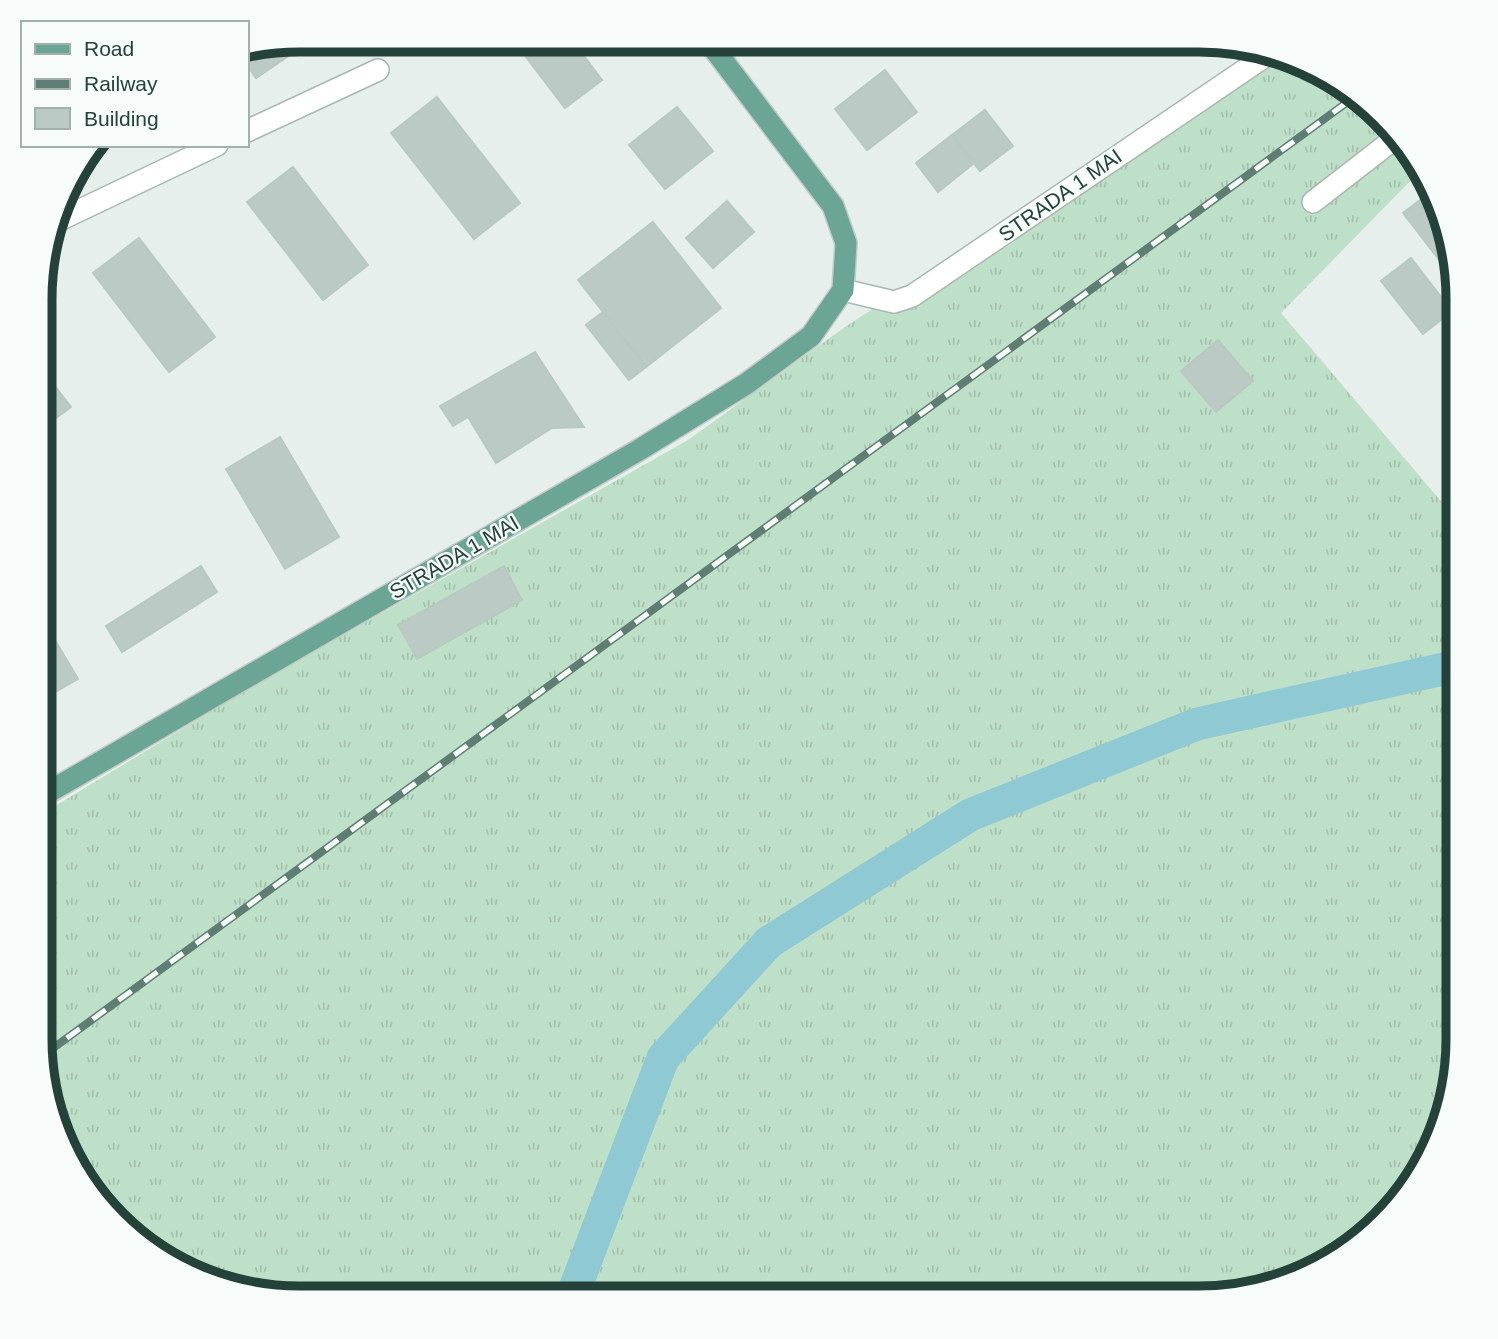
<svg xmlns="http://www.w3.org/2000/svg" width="1498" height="1339" font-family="Arial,sans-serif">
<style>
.grass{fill:url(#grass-tufts)}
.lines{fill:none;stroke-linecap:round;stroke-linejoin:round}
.canal{stroke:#8ec9d4;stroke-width:33}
.building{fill:#bbcac4;stroke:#b8c9c2;stroke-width:2}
.minor-casing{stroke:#a8b8b2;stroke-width:24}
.major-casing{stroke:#c2cac8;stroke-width:24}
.minor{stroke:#fff;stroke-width:21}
.major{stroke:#6aa596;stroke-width:21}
.rail-casing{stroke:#5f7d75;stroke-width:8}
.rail{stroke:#f7fbf9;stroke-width:5;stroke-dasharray:16;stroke-linecap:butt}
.labels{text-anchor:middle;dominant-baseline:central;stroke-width:5;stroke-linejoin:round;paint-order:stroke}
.street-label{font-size:21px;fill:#24423a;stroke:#f7fbf9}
.rim{fill:none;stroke:#24423a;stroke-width:9}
</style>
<defs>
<pattern id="grass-tufts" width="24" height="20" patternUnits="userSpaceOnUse" patternTransform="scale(1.75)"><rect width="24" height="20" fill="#bfe0c8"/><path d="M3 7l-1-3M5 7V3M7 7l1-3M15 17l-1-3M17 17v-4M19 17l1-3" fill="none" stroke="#a4c1ad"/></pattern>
</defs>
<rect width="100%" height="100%" fill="#e6efeb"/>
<polygon class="grass" points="1263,53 1314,67 1393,128 1420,171 1281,313 1457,520 1458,1040 1431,1154 1370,1234 1298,1279 1215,1298 299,1299 185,1272 105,1211 60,1138 41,1056 42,814 248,689 688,440 845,327"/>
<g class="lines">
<polyline class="canal" points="571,1299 663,1058 769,942 970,815 1197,724 1457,666"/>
</g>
<g class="building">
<polygon points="299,40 312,40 256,78 247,65 248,49"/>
<polygon points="513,40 572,40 602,80 565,108"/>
<polygon points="885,70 917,112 867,150 835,109"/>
<polygon points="437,97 520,203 474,239 391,133"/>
<polygon points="677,107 713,151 665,189 629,145"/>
<polygon points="985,110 1013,146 980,171 952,135"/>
<polygon points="952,135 974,163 938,192 916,163"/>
<polygon points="293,167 368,265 323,300 247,202"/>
<polygon points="1432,191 1438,200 1453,265 1447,270 1403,213"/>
<polygon points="727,201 754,232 713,268 686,238"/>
<polygon points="653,222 721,308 646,367 578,280"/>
<polygon points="139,238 215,337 169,372 93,273"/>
<polygon points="1411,258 1452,311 1423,334 1381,281"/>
<polygon points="603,312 646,367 629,380 586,325"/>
<polygon points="1218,340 1253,381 1216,412 1181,371"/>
<polygon points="535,352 584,427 552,428 496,463 468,417 453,426 440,406"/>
<polygon points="44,372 71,407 44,427"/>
<polygon points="280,437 339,537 285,569 226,469"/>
<polygon points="201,566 217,592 122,652 106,626"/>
<polygon points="504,566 522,600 417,659 398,625"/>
<polygon points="43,620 78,679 43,699"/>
</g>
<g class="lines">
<defs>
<g id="minor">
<polyline points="247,131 378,70"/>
<polyline points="1313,202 1398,136"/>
<polyline points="55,222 217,145"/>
<polyline points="843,290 894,302 912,296 1267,55"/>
</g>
<polyline id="major" points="42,796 639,450 746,384 811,336 843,290 846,243 833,206 708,41"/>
</defs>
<use href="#minor" class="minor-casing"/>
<use href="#major" class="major-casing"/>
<use href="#minor" class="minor"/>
<use href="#major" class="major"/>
<defs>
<polyline id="rail" points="41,1057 1353,98"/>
</defs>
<use href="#rail" class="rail-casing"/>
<use href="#rail" class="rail"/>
</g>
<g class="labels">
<g class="street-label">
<text transform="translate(1060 195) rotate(-35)">STRADA 1 MAI</text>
<text transform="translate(454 557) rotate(-30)">STRADA 1 MAI</text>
</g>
</g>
<path d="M0 0H1498V1339H0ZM299 52H1199A247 247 0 0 1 1446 299V1039A247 247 0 0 1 1199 1286H299A247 247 0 0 1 52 1039V299A247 247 0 0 1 299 52Z" fill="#f7fbf9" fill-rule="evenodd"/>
<path class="rim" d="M299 52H1199A247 247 0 0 1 1446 299V1039A247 247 0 0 1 1199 1286H299A247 247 0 0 1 52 1039V299A247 247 0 0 1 299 52Z"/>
<rect x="21" y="21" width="228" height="126" fill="#f7fbf9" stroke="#a3b1ad" stroke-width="2"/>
<rect x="35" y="44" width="35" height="10" fill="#6aa596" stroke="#a3b1ad" stroke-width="2"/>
<text x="84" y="56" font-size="21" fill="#24423a">Road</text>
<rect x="35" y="79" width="35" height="10" fill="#5f7d75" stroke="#a3b1ad" stroke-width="2"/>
<text x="84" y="91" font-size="21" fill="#24423a">Railway</text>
<rect x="35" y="108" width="35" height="21" fill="#bbcac4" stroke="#a3b1ad" stroke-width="2"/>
<text x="84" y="126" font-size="21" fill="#24423a">Building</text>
</svg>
